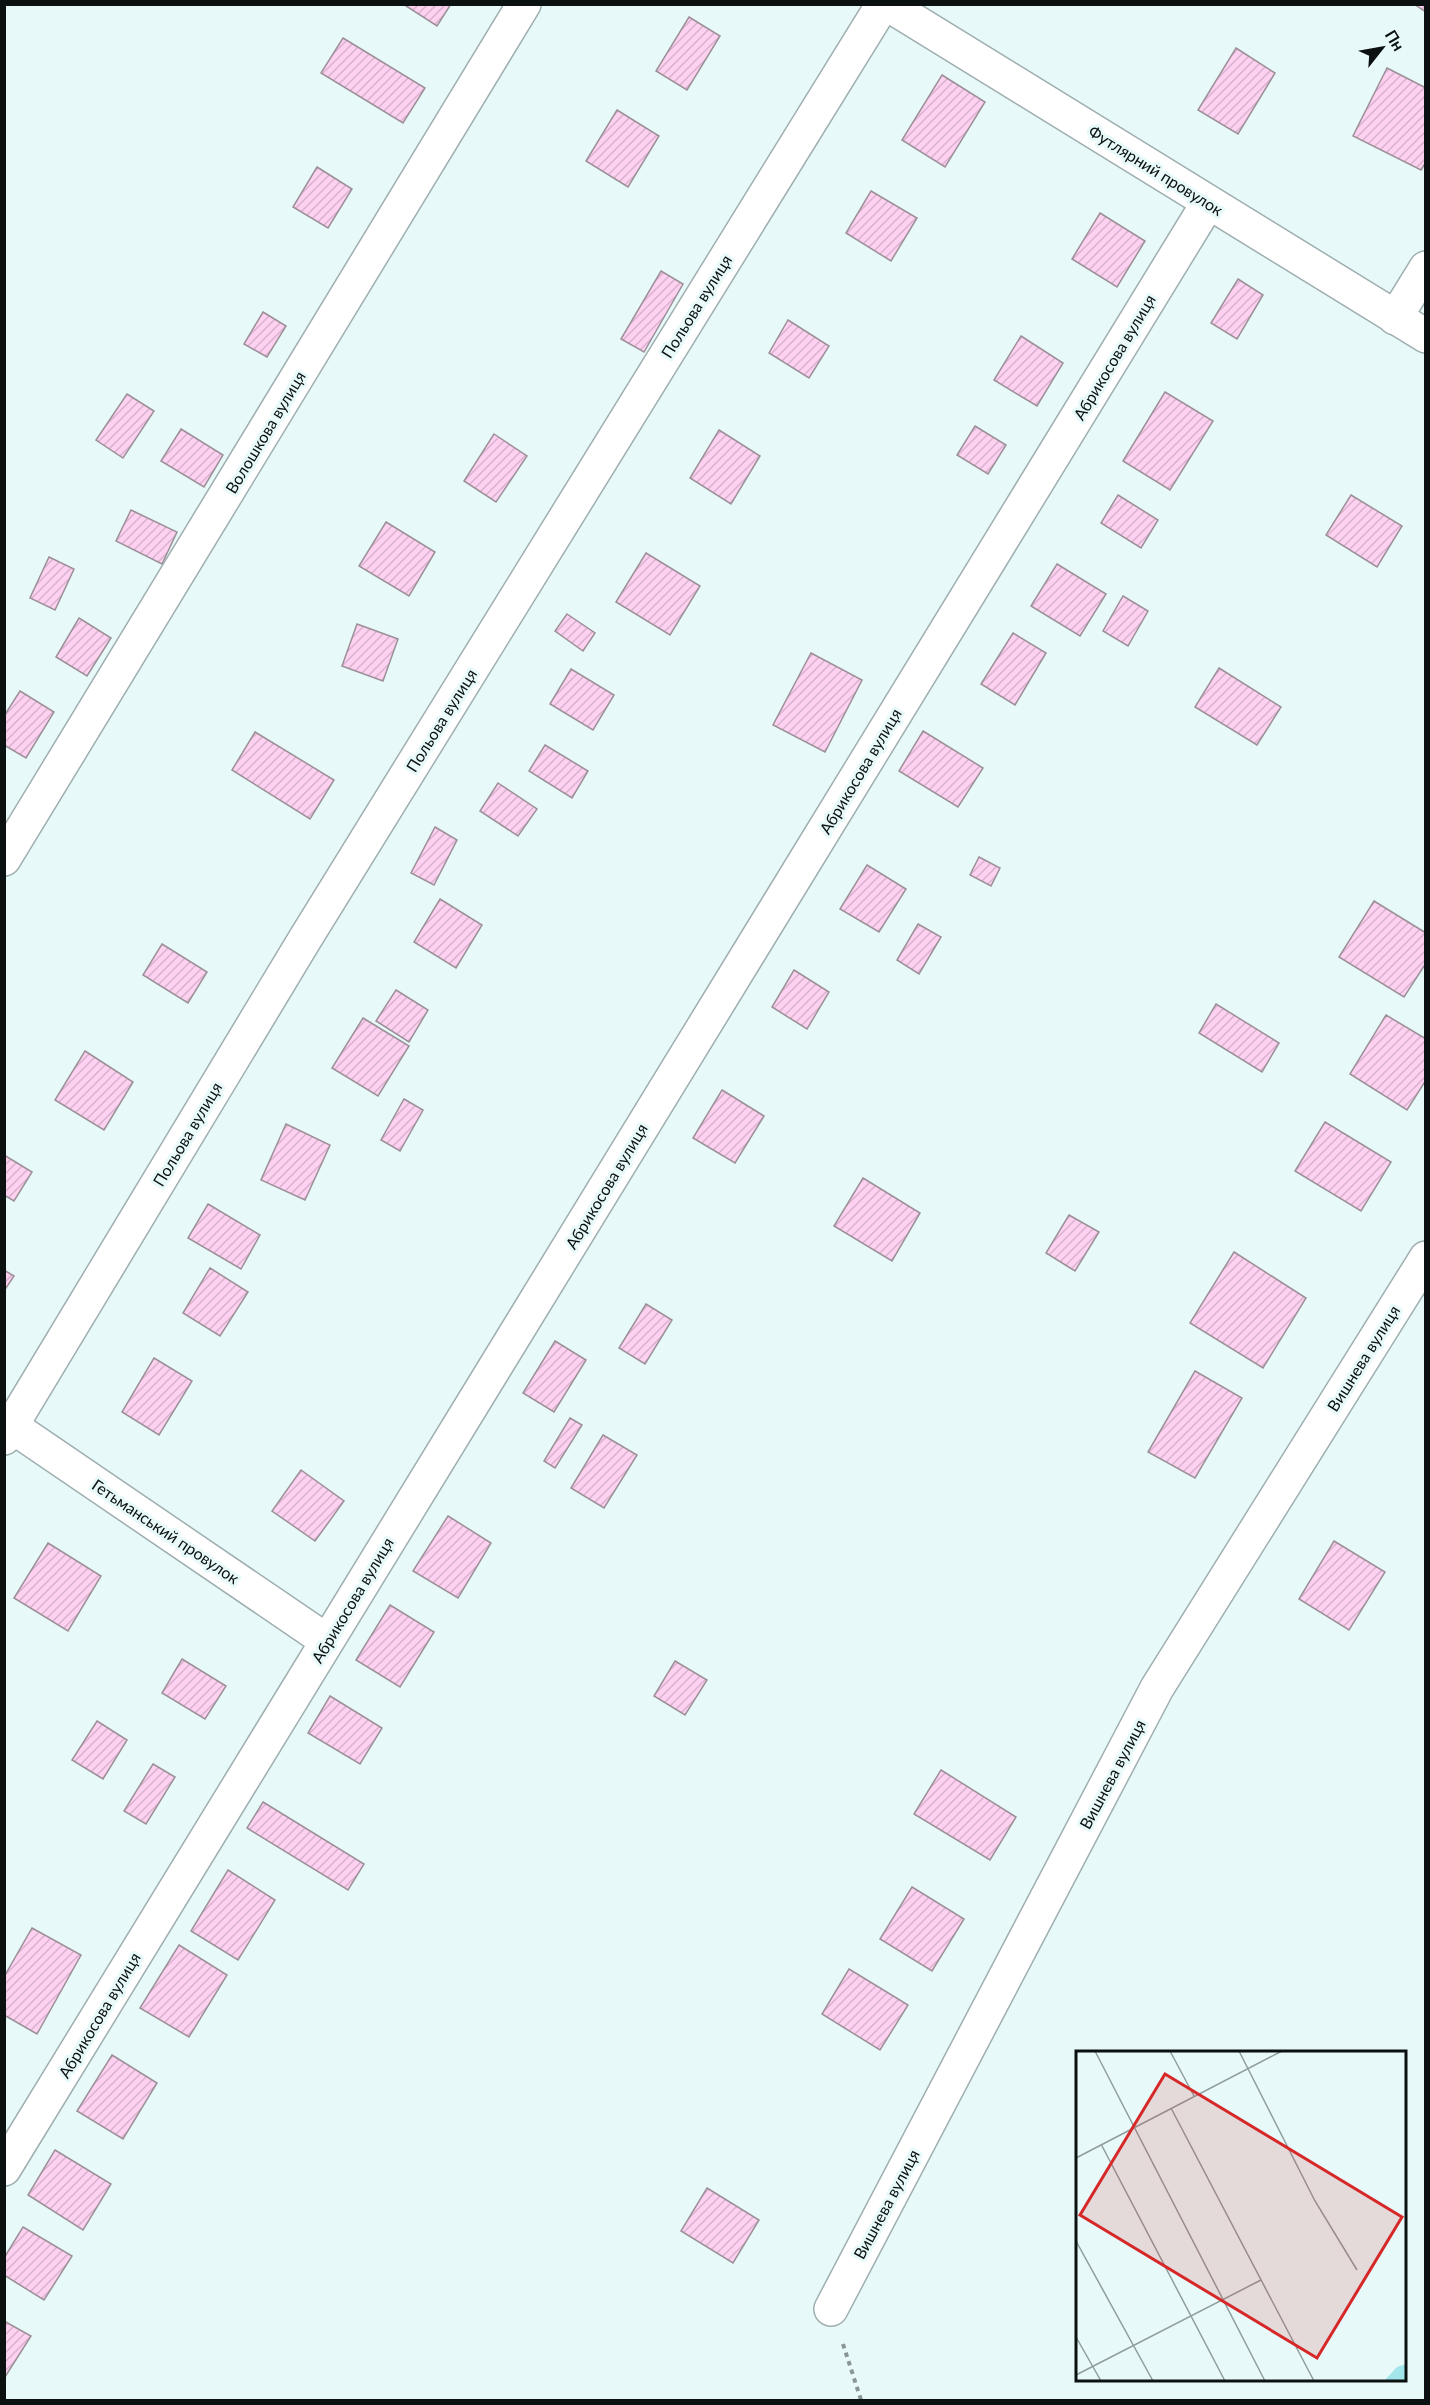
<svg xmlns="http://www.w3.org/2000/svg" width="1430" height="2405" font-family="Lato,sans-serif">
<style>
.building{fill:url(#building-hatch);stroke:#9c9098;stroke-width:1.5}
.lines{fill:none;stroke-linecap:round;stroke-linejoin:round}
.minor-casing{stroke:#9faeb0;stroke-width:36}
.path{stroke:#899596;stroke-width:4;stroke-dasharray:4.5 4.5;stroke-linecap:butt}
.minor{stroke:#fff;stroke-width:33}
.labels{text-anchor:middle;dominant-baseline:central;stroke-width:6;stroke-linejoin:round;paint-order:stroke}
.street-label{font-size:16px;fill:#0b1011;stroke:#e8f9fa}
.inset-road{fill:none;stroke:#909c9d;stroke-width:1.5}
.view{fill:#d62828;fill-opacity:0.15;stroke:#d62828;stroke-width:3}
.inset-edge{fill:none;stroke:#0b1011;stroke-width:3}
</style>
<defs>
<pattern id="building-hatch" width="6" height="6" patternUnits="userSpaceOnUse" patternTransform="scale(1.5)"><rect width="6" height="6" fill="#fed1f1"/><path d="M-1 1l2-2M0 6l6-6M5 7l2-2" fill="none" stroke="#d8b2ce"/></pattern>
</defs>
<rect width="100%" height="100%" fill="#e8f9fa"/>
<g class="building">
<polygon points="403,4 451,4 437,26"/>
<polygon points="1414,4 1426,4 1426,12"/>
<polygon points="689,17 720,36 687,90 656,71"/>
<polygon points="343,38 425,88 403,123 321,73"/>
<polygon points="1236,48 1275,73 1238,134 1198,110"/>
<polygon points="1387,68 1426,88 1426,162 1421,170 1353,136"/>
<polygon points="942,75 985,102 945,167 902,140"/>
<polygon points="617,110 659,136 628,187 586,161"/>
<polygon points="317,167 352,189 328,228 293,207"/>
<polygon points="871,191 917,218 891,261 846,233"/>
<polygon points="1100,213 1145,241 1117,287 1072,259"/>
<polygon points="661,271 683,284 644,352 621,339"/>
<polygon points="1238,279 1263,295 1237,339 1211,323"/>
<polygon points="263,312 286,326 267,357 244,344"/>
<polygon points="788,320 829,346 809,378 769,353"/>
<polygon points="1021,336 1063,363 1037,406 994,380"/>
<polygon points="1165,392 1213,421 1170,490 1123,461"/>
<polygon points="127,394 154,411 123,458 96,440"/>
<polygon points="975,426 1006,445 988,474 957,455"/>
<polygon points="181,429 223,455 204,487 161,461"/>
<polygon points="719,430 760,456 731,504 690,478"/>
<polygon points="494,434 527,456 496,502 464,481"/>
<polygon points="1118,495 1158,520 1141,548 1101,523"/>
<polygon points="1351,495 1402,526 1377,567 1326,535"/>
<polygon points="131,510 177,532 162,564 116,541"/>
<polygon points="386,522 435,552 409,596 359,566"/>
<polygon points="646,553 700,586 670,635 616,602"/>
<polygon points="49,557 74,569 55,610 30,598"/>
<polygon points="1057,564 1106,594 1080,636 1031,606"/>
<polygon points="1123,596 1148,611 1128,646 1103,631"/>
<polygon points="567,614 595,633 583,651 555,631"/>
<polygon points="79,618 111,638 87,676 56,657"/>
<polygon points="357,624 398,639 383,681 342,666"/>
<polygon points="1013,633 1046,653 1015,705 981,684"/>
<polygon points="811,653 862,680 825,752 773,725"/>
<polygon points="1219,668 1281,707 1257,745 1195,707"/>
<polygon points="571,669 614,695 593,730 550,704"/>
<polygon points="20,691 54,712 26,758 4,745 4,716"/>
<polygon points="923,731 983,768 958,807 899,771"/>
<polygon points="255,732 334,780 310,819 232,770"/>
<polygon points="545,745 588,771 572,798 529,771"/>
<polygon points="498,783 537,809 518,836 480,811"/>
<polygon points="435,827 457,840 434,885 411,873"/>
<polygon points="979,857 1000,868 991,886 970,875"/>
<polygon points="867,865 906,889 879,932 840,909"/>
<polygon points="440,899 482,925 456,968 414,942"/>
<polygon points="1374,901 1426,933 1426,963 1404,997 1339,957"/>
<polygon points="918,924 941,937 919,974 897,960"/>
<polygon points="162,944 207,972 188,1003 143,975"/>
<polygon points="794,970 829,992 807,1029 772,1007"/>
<polygon points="396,990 428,1010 409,1042 376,1021"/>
<polygon points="1216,1004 1279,1043 1262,1072 1199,1033"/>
<polygon points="1386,1015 1426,1039 1426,1080 1407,1110 1350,1074"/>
<polygon points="363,1018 409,1046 378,1096 332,1068"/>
<polygon points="85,1051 133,1082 104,1130 55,1100"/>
<polygon points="722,1090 764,1116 735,1163 693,1138"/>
<polygon points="404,1099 423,1110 400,1151 381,1140"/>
<polygon points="1325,1122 1391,1162 1361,1211 1295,1171"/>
<polygon points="286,1124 330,1145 305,1200 261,1180"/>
<polygon points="4,1155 32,1172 14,1201 4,1195"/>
<polygon points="863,1178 920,1213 892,1261 834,1226"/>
<polygon points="208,1204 260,1235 241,1269 188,1238"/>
<polygon points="1069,1215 1099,1232 1075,1271 1046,1253"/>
<polygon points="1234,1252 1306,1298 1263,1368 1190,1323"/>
<polygon points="210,1268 248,1292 220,1336 183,1313"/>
<polygon points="4,1270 14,1276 4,1291"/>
<polygon points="646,1304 672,1320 645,1364 619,1348"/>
<polygon points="555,1341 586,1360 554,1412 523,1393"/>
<polygon points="154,1358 192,1381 159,1435 122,1412"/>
<polygon points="1195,1371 1242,1398 1195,1478 1148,1452"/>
<polygon points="570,1418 582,1425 555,1468 544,1461"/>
<polygon points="603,1435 637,1455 604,1508 571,1488"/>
<polygon points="301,1470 344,1501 315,1541 272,1511"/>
<polygon points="448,1516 491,1543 458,1598 413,1571"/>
<polygon points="1334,1541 1385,1572 1349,1630 1299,1599"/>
<polygon points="48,1543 101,1576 68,1631 14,1598"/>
<polygon points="390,1605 434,1632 400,1687 356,1660"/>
<polygon points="182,1659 226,1686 205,1719 162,1693"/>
<polygon points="675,1661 707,1680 685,1715 654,1696"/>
<polygon points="330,1696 382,1728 360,1764 308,1733"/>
<polygon points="97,1721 127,1740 103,1779 72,1760"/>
<polygon points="153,1764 175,1777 146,1824 124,1811"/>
<polygon points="941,1770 1016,1817 990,1860 914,1814"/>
<polygon points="263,1802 364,1864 348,1890 247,1828"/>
<polygon points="228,1870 275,1900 238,1960 191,1931"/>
<polygon points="912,1887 964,1919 932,1971 880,1939"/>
<polygon points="32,1928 81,1955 37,2034 4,2015 4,1977"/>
<polygon points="179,1945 227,1975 189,2037 140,2008"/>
<polygon points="849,1969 908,2005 880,2050 822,2014"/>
<polygon points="112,2055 157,2083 123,2139 77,2111"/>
<polygon points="55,2150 111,2184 83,2230 28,2195"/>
<polygon points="707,2188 759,2220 733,2263 681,2231"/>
<polygon points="23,2227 72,2256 44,2300 4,2275 4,2258"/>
<polygon points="4,2321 31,2336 5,2377 4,2377"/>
</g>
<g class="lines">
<defs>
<g id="minor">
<polyline points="887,4 1426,336"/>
<polyline points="1395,318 1426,268"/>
<polyline points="4,859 524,4"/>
<polyline points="4,1421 327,1641"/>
<polyline points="4,1438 305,939 883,4"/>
<polyline points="4,2169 1208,203"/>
<polyline points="831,2309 1157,1688 1426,1258"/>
</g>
</defs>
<use href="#minor" class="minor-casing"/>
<polyline class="path" points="843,2344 861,2400"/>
<use href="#minor" class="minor"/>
</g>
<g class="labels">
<g class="street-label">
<text transform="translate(1156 170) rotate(32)">Футлярний провулок</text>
<text transform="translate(696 306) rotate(-58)">Польова вулиця</text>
<text transform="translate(1114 357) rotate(-59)">Абрикосова вулиця</text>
<text transform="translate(265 432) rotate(-59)">Волошкова вулиця</text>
<text transform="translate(441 720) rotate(-58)">Польова вулиця</text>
<text transform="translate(860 771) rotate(-59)">Абрикосова вулиця</text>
<text transform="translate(187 1134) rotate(-59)">Польова вулиця</text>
<text transform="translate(606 1186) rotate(-59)">Абрикосова вулиця</text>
<text transform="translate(1363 1358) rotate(-58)">Вишнева вулиця</text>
<text transform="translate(166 1531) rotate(34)">Гетьманський провулок</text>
<text transform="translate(352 1600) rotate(-59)">Абрикосова вулиця</text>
<text transform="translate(1112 1774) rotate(-62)">Вишнева вулиця</text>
<text transform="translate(99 2015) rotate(-59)">Абрикосова вулиця</text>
<text transform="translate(886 2204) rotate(-62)">Вишнева вулиця</text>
</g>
</g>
<g transform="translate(1076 2051)">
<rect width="330" height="330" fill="#e8f9fa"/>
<path d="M330,313V330H308L321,316Z" fill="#a2e5ea"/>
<path class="inset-road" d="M19,0L189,330M94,0L118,45M163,0L239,150L281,219M95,57L238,330M25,93L149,330M0,107L206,0M0,190L77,330M0,286L25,330M0,324L185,229"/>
<path class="view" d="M89,23L326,166L241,307L4,164Z"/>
<rect width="330" height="330" class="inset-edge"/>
</g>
<rect width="1430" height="2405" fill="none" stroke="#0b1011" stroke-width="12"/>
<g transform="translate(1382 48) rotate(59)" stroke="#e8f9fa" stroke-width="4.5" paint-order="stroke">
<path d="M0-4.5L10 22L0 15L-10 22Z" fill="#0b1011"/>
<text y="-9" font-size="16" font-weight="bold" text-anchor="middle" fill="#0b1011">Пн</text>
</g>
</svg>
